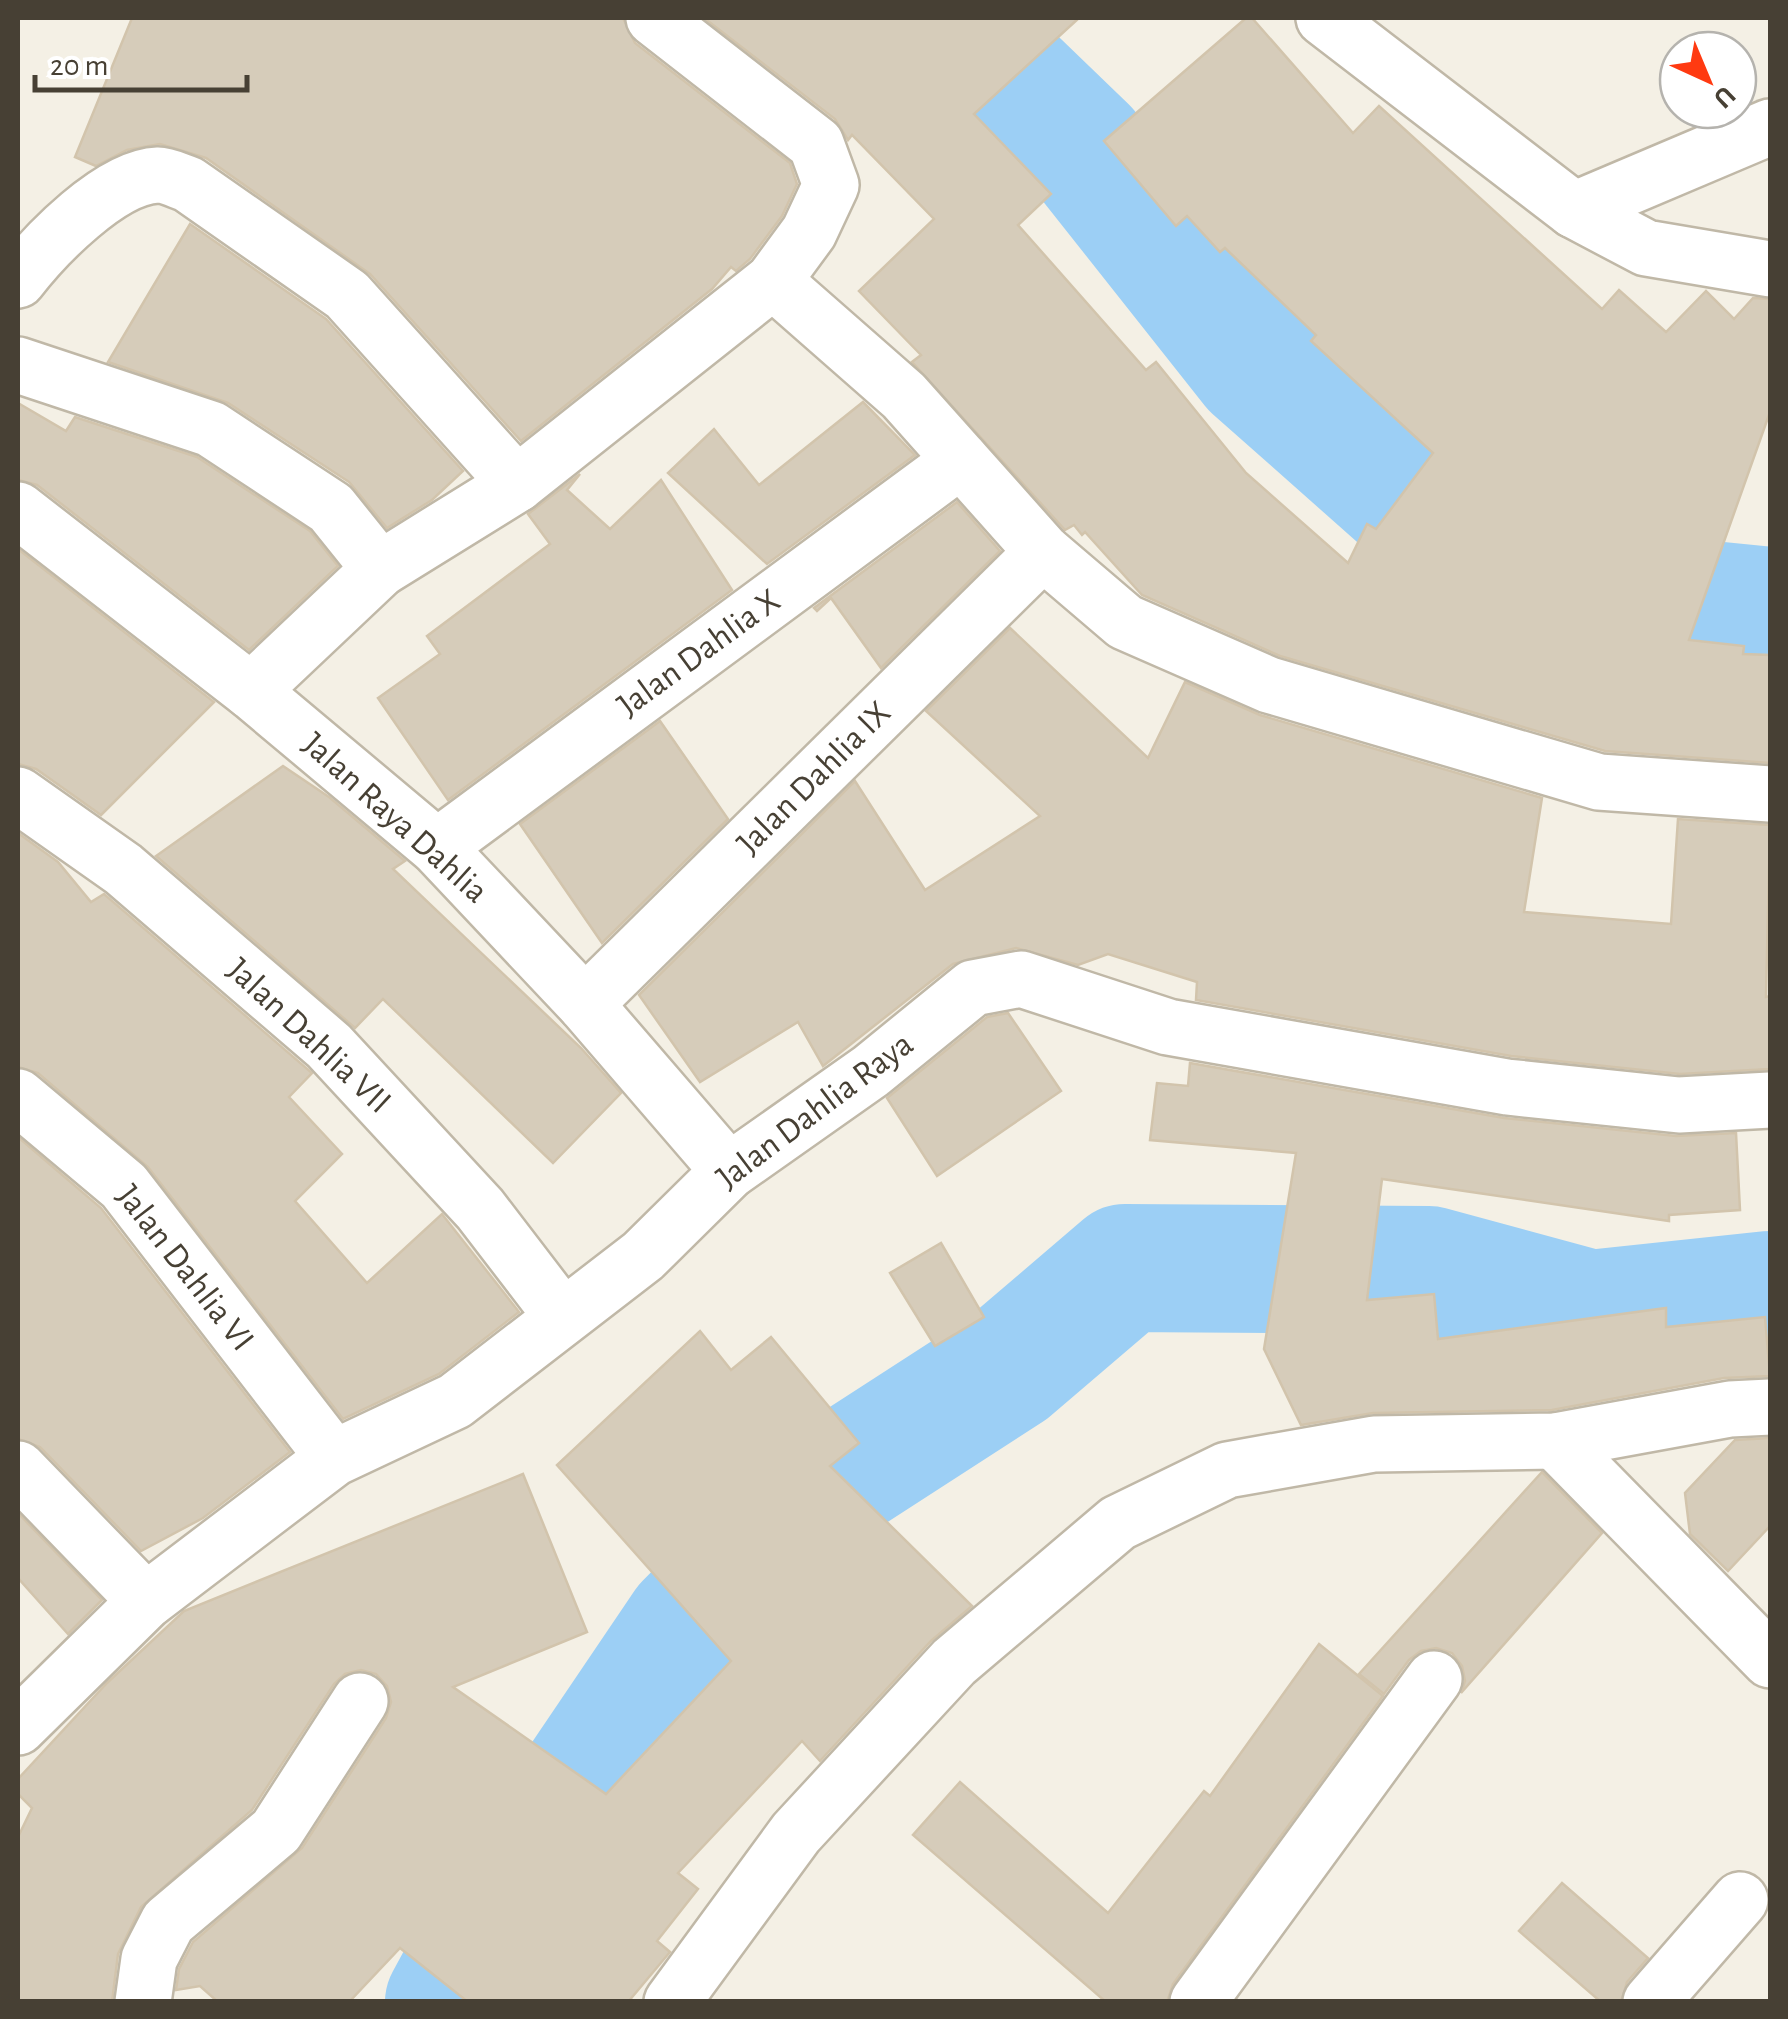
<svg xmlns="http://www.w3.org/2000/svg" width="1788" height="2019" font-family="'Alegreya Sans',sans-serif">
<style>
.lines{fill:none;stroke-linecap:round;stroke-linejoin:round}
.river{stroke:#9ccff5;stroke-width:128}
.building{fill:#d6ccba;stroke:#d2c4ac;stroke-width:2.5}
.minor-casing{stroke:#c0b8a7;stroke-width:60}
.minor{stroke:#fff;stroke-width:55}
.labels{text-anchor:middle;dominant-baseline:central;stroke-width:10;stroke-linejoin:round;paint-order:stroke}
.street-label{font-size:35px;fill:#474034;stroke:#fff}
</style>
<rect width="100%" height="100%" fill="#f4f0e5"/>
<g class="lines">
<g class="river">
<polyline points="947,18 1084,150 1255,366 1501,584 1770,611"/>
<polyline points="449,2002 512,1886 688,1626 827,1485 1008,1368 1125,1268 1429,1270 1591,1314 1770,1295"/>
</g>
</g>
<g class="building">
<polygon points="132,18 623,18 635,43 790,163 797,184 782,216 750,259 736,271 731,267 712,289 521,441 370,274 206,158 160,144 127,150 96,166 75,157"/>
<polygon points="704,18 1079,18 974,114 1051,194 1018,225 1146,370 1156,362 1246,473 1348,563 1367,524 1376,529 1433,453 1311,341 1316,335 1225,248 1220,252 1187,216 1176,226 1104,141 1246,18 1252,18 1353,133 1379,106 1602,309 1619,290 1666,332 1706,291 1734,319 1753,298 1770,299 1770,412 1689,640 1744,646 1743,654 1770,655 1770,763 1605,751 1280,656 1142,595 1085,532 1082,535 1074,525 1065,530 912,362 921,355 859,291 934,219 852,135 848,140 835,119"/>
<polygon points="190,224 326,319 463,471 432,500 387,528 349,482 228,403 108,362"/>
<polygon points="863,402 915,455 767,564 668,473 714,429 759,485"/>
<polygon points="18,403 66,431 75,417 197,457 310,531 338,566 249,650 37,485 18,480"/>
<polygon points="580,474 567,490 610,529 661,480 732,590 448,800 378,698 440,654 427,636 550,544 528,514"/>
<polygon points="957,502 1000,551 881,668 831,598 817,611 814,608"/>
<polygon points="18,549 214,702 101,815 36,769 18,764"/>
<polygon points="1010,628 1148,758 1185,682 1260,715 1542,798 1524,912 1671,924 1678,819 1770,825 1766,997 1770,996 1770,1069 1680,1074 1511,1056 1196,1000 1197,982 1108,954 1078,965 1016,948 953,964 823,1066 798,1022 700,1082 639,995 855,781 925,890 1040,816 926,711"/>
<polygon points="660,721 728,819 602,943 520,824"/>
<polygon points="283,766 329,797 405,861 393,869 581,1048 621,1093 553,1163 383,999 355,1028 156,856"/>
<polygon points="18,833 58,862 91,902 104,894 312,1073 289,1097 342,1154 295,1201 367,1283 442,1214 519,1312 439,1374 343,1419 148,1167 38,1073 18,1067"/>
<polygon points="1008,1013 1061,1091 937,1176 887,1098 987,1017"/>
<polygon points="1190,1063 1504,1118 1676,1136 1736,1133 1740,1210 1669,1215 1669,1221 1382,1179 1367,1300 1434,1294 1438,1339 1666,1308 1666,1327 1765,1317 1770,1376 1724,1378 1552,1410 1373,1413 1301,1425 1264,1349 1296,1153 1150,1140 1157,1083 1188,1086"/>
<polygon points="18,1137 101,1208 290,1452 203,1518 141,1551 40,1447 18,1439"/>
<polygon points="941,1243 984,1317 935,1346 890,1273"/>
<polygon points="700,1331 731,1370 771,1337 859,1443 830,1466 972,1606 931,1641 820,1761 802,1741 678,1873 698,1889 657,1941 670,1952 628,2002 468,2002 400,1948 349,2002 218,2002 200,1986 176,1990 179,1969 193,1942 302,1848 386,1718 391,1702 387,1686 376,1674 361,1670 345,1674 334,1684 252,1810 141,1907 118,1954 112,2002 18,2002 18,1837 32,1808 18,1794 18,1779 107,1683 184,1611 523,1474 587,1632 453,1687 606,1794 731,1661 557,1465"/>
<polygon points="1770,1438 1770,1526 1728,1571 1690,1534 1685,1493 1735,1440"/>
<polygon points="1542,1472 1602,1533 1461,1693 1465,1681 1462,1666 1452,1653 1436,1648 1421,1651 1409,1660 1384,1694 1359,1674"/>
<polygon points="18,1513 102,1600 68,1634 18,1578"/>
<polygon points="1319,1644 1383,1696 1173,1984 1167,2002 1106,2002 913,1835 960,1782 1108,1913 1204,1791 1210,1796"/>
<polygon points="1562,1883 1648,1958 1627,1982 1621,2002 1601,2002 1519,1931"/>
</g>
<g class="lines">
<defs>
<g id="minor">
<polyline points="1324,18 1574,210 1646,248 1770,269"/>
<polyline points="1574,210 1770,127"/>
<path d="M18,280C45,245 110,177 158,175C167,175 179,181 188,184L347,295L517,484"/>
<polyline points="773,281 904,396 1043,552 1125,622 1269,685 1599,782 1770,794"/>
<polyline points="18,365 211,429 331,508 380,569"/>
<polyline points="18,510 251,691 437,847 585,1004 729,1171"/>
<polyline points="251,691 380,569 517,484 773,281 809,232 831,185 816,144 654,18"/>
<polyline points="18,795 123,869 329,1046 480,1209 562,1316"/>
<polyline points="437,847 961,460"/>
<polyline points="585,1004 1043,552"/>
<polyline points="18,1097 124,1186 334,1458"/>
<polyline points="1555,1441 1770,1660"/>
<polyline points="18,1469 146,1601"/>
<polyline points="18,1727 146,1601 334,1458 455,1401 643,1256 729,1171 871,1071 973,988 1021,979 1168,1027 1507,1087 1679,1105 1770,1100"/>
<polyline points="143,2002 149,1959 168,1922 276,1831 360,1701"/>
<polyline points="672,2002 796,1833 954,1662 1118,1523 1227,1470 1374,1444 1555,1441 1730,1409 1770,1407"/>
<polyline points="1198,2002 1434,1679"/>
<polyline points="1651,2002 1740,1900"/>
</g>
</defs>
<use href="#minor" class="minor-casing"/>
<use href="#minor" class="minor"/>
</g>
<g class="labels">
<g class="street-label">
<text transform="translate(699 653) rotate(-36)">Jalan Dahlia X</text>
<text transform="translate(814 778) rotate(-45)">Jalan Dahlia IX</text>
<text transform="translate(395 818) rotate(42)">Jalan Raya Dahlia</text>
<text transform="translate(309 1036) rotate(43)">Jalan Dahlia VII</text>
<text transform="translate(815 1111) rotate(-37)">Jalan Dahlia Raya</text>
<text transform="translate(185 1268) rotate(52)">Jalan Dahlia VI</text>
</g>
</g>
<rect width="1788" height="2019" fill="none" stroke="#474034" stroke-width="40"/>
<g transform="translate(1708 80) rotate(136)"><circle r="48" fill="#ffffff" stroke="#b5b3ae" stroke-width="2.5"/>
<path d="M0-8L18 38L0 25L-18 38Z" fill="#ff3a11"/>
<text y="-15" font-size="28" font-weight="bold" text-anchor="middle" fill="#474034">U</text>
</g>
<path d="M35 75v15h212v-15" fill="none" stroke="#474034" stroke-width="5"/>
<text x="50" y="75" font-size="30" fill="#474034" stroke="#ffffff" stroke-width="8" paint-order="stroke">20 m</text>
</svg>
